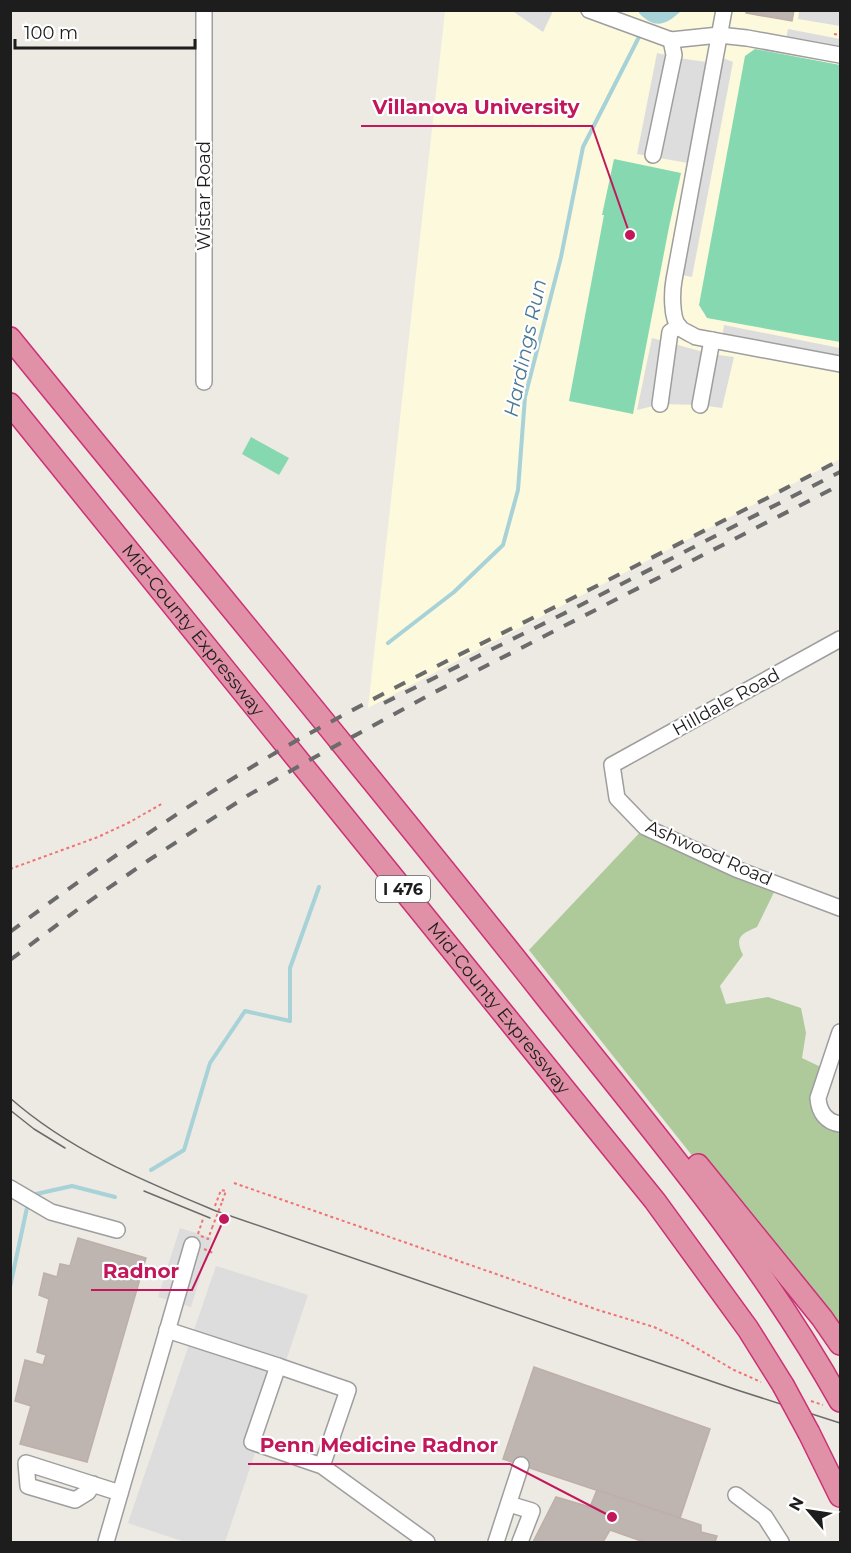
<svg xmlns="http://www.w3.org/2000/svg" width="851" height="1553" font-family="Montserrat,sans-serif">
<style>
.education{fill:#fdf9dd}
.forest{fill:#aeca9b}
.pitch{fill:#86d8b0}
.parking{fill:#ddd}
.water{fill:#a6d2d8}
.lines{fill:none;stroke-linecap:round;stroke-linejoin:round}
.stream{stroke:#a6d2d8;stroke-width:4}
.building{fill:#beb4b0;stroke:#beafa7;stroke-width:1.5}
.minor-casing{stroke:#9e9e9e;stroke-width:18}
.highway-casing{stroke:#cc3076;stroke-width:24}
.path{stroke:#f07272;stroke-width:2;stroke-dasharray:3 3;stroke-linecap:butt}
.minor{stroke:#fff;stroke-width:15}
.highway{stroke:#e090a7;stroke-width:21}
.tram{stroke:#6b6b6b;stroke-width:1.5}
.rail{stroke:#6b6b6b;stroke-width:4;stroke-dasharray:12 12;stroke-linecap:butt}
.highway-bridge-casing{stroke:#cc3076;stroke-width:24;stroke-linecap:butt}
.path-bridge{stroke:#f07272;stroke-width:2;stroke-dasharray:3 3;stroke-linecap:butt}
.highway-bridge{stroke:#e090a7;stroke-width:21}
.labels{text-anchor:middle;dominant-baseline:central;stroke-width:4.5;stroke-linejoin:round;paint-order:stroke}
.shield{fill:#fff;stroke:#616161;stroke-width:1.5}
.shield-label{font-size:16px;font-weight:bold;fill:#1d1d1d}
.street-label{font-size:18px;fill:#1d1d1d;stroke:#fff}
.water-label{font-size:20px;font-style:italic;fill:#4a7897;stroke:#fff}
.leader{fill:none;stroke:#c2185b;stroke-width:2}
.callout-dot{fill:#c2185b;stroke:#fff;stroke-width:2}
.callout-label{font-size:20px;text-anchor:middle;font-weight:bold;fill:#c2185b;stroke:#fff;stroke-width:4.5;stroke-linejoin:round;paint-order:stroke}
</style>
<rect width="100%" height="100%" fill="#ede9e3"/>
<polygon class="education" points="445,11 840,11 840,459 368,708"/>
<path class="forest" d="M645,827L778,884L757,927C741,934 734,937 743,955L720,986L726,1004L768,997L801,1008L806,1033L802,1058L827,1070L818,1099L840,1124V1342L529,950Z"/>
<g class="pitch">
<polygon points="755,49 840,65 840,342 707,318 699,305 745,56"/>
<polygon points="614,159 681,173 669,227 633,414 569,401 604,215 602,215"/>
<polygon points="251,437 289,458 279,475 242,454"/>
</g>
<g class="parking">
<polygon points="511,10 553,10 553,11 543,32"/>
<polygon points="799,11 840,11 840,26 798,19"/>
<polygon points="788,29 840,39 840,63 783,52"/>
<polygon points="657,53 685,59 707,62 723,58 733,62 692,277 668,272 688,163 637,154"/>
<polygon points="724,325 840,348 840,373 720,350"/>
<polygon points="652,338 711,354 734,357 722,408 700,405 661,404 637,410"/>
<polygon points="180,1228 212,1238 191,1307 158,1297"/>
<polygon points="216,1266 308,1295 225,1542 185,1542 128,1523"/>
</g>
<path class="water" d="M639,11V10L681,11C666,25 655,30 639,13Z"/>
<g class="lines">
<g class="stream">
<polyline points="388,643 454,592 503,545 518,490 525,397 561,257 583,147 641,33"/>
<polyline points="151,1170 184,1150 210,1063 245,1011 290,1021 290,968 319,887"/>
<polyline points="33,1198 36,1194 72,1186 115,1197"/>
<polyline points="10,1287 28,1203"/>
</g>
</g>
<g class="building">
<polygon points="747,10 794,10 792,21 746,13"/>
<polygon points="78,1238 146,1258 87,1462 20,1444 31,1406 15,1401 25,1360 43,1365 46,1355 37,1352 49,1299 39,1295 44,1273 57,1277 60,1264 70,1266"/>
<polygon points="534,1367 710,1429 680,1518 503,1459"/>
<polygon points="597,1490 701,1525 701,1532 717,1536 715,1542 644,1542 610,1530 603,1542 533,1542 556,1497 590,1507"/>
</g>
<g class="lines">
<defs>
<g id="minor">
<polyline points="589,10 671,40 719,35 747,38 840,55"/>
<path d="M724,10L674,280C672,291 671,318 679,327C683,331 691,334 696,337L840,364"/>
<polyline points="653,155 674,55 671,40"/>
<polyline points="204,382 204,10"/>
<polyline points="660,404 670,332 679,326"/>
<polyline points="700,405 712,340"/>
<polyline points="840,639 612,765 617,798 645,827 736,869 840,908"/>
<path d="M840,1032L818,1098C819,1112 826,1122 840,1124"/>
<polyline points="10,1188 51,1212 117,1230"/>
<polyline points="167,1330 278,1366"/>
<polyline points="322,1466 348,1390 278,1366 252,1442 322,1466 427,1542"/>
<polyline points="93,1484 88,1492 75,1500 28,1486 26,1463 120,1493"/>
<polyline points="736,1495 765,1517 781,1542"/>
<polyline points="509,1504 532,1511 520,1542"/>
<polyline points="106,1542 192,1245"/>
<polyline points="496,1542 521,1465"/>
</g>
<g id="highway">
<path d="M10,338C188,557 370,774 545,996C649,1127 758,1254 840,1401"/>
<path id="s1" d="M10,404L655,1201L748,1329L783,1385"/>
<polyline points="698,1165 822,1318 840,1344"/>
<polyline points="809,1433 840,1496"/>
</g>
</defs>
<use href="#minor" class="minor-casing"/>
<use href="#highway" class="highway-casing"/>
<g class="path">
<polyline points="834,34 840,35"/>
<polyline points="10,869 98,837 130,822 163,803"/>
<polyline points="234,1183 522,1283 598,1310 654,1327 684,1341 734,1370 761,1382"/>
<polyline points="215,1206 221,1190 226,1191 222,1202"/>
<polyline points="198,1234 203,1219"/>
<polyline points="201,1236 208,1239 212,1228"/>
<polyline points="204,1249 213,1253"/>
<polyline points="811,1401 823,1405"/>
</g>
<use href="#minor" class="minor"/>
<use href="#highway" class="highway"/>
<g class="tram">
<path d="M10,1098C70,1151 144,1181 216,1211L737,1390L840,1423"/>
<polyline points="10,1110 34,1129 65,1148"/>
<polyline points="144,1191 210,1218"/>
</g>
<g class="rail">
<polyline points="384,703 569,611 840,472"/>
<path d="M10,932C101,864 195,799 294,742C382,693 472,648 563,603C656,556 748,508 840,460"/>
<polyline points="10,960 81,907 149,860 247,796 306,762 433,693 840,485"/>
</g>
<defs>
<polyline id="highway-bridge" points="783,1385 809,1433"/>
</defs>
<use href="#highway-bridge" class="highway-bridge-casing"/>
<polyline class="path-bridge" points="212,1228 222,1202"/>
<use href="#highway-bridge" class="highway-bridge"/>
</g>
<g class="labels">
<rect class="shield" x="376" y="876" width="54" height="26" rx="4.5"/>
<g class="shield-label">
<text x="403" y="889">I 476</text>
</g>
<g class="street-label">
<text transform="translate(204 196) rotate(-90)">Wistar Road</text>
<text stroke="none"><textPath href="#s1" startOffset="291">Mid-County Expressway</textPath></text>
<text transform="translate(726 702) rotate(-29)">Hilldale Road</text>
<text transform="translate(709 853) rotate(24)">Ashwood Road</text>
<text stroke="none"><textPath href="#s1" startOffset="777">Mid-County Expressway</textPath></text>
</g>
<g class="water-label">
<text transform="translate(525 348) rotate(-78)">Hardings Run</text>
</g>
</g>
<path class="leader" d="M630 235L592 126H361M224 1219L192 1290H91M612 1517L510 1464H248"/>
<g class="callout-dot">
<circle cx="630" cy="235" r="6"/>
<circle cx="224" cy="1219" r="6"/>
<circle cx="612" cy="1517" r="6"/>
</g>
<g class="callout-label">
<text x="476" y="114">Villanova University</text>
<text x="141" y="1278">Radnor</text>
<text x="379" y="1452">Penn Medicine Radnor</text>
</g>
<rect width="851" height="1553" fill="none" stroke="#1d1d1d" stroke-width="24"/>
<g transform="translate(809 1511) rotate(299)" stroke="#ffffff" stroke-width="4.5" paint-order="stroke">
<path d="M0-4.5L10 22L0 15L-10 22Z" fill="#1d1d1d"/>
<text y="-9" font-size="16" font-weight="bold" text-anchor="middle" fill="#1d1d1d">N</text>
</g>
<path d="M15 39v9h180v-9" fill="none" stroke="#1d1d1d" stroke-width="3"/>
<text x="24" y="39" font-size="18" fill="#1d1d1d" stroke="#ffffff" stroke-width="4.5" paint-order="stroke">100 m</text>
</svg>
